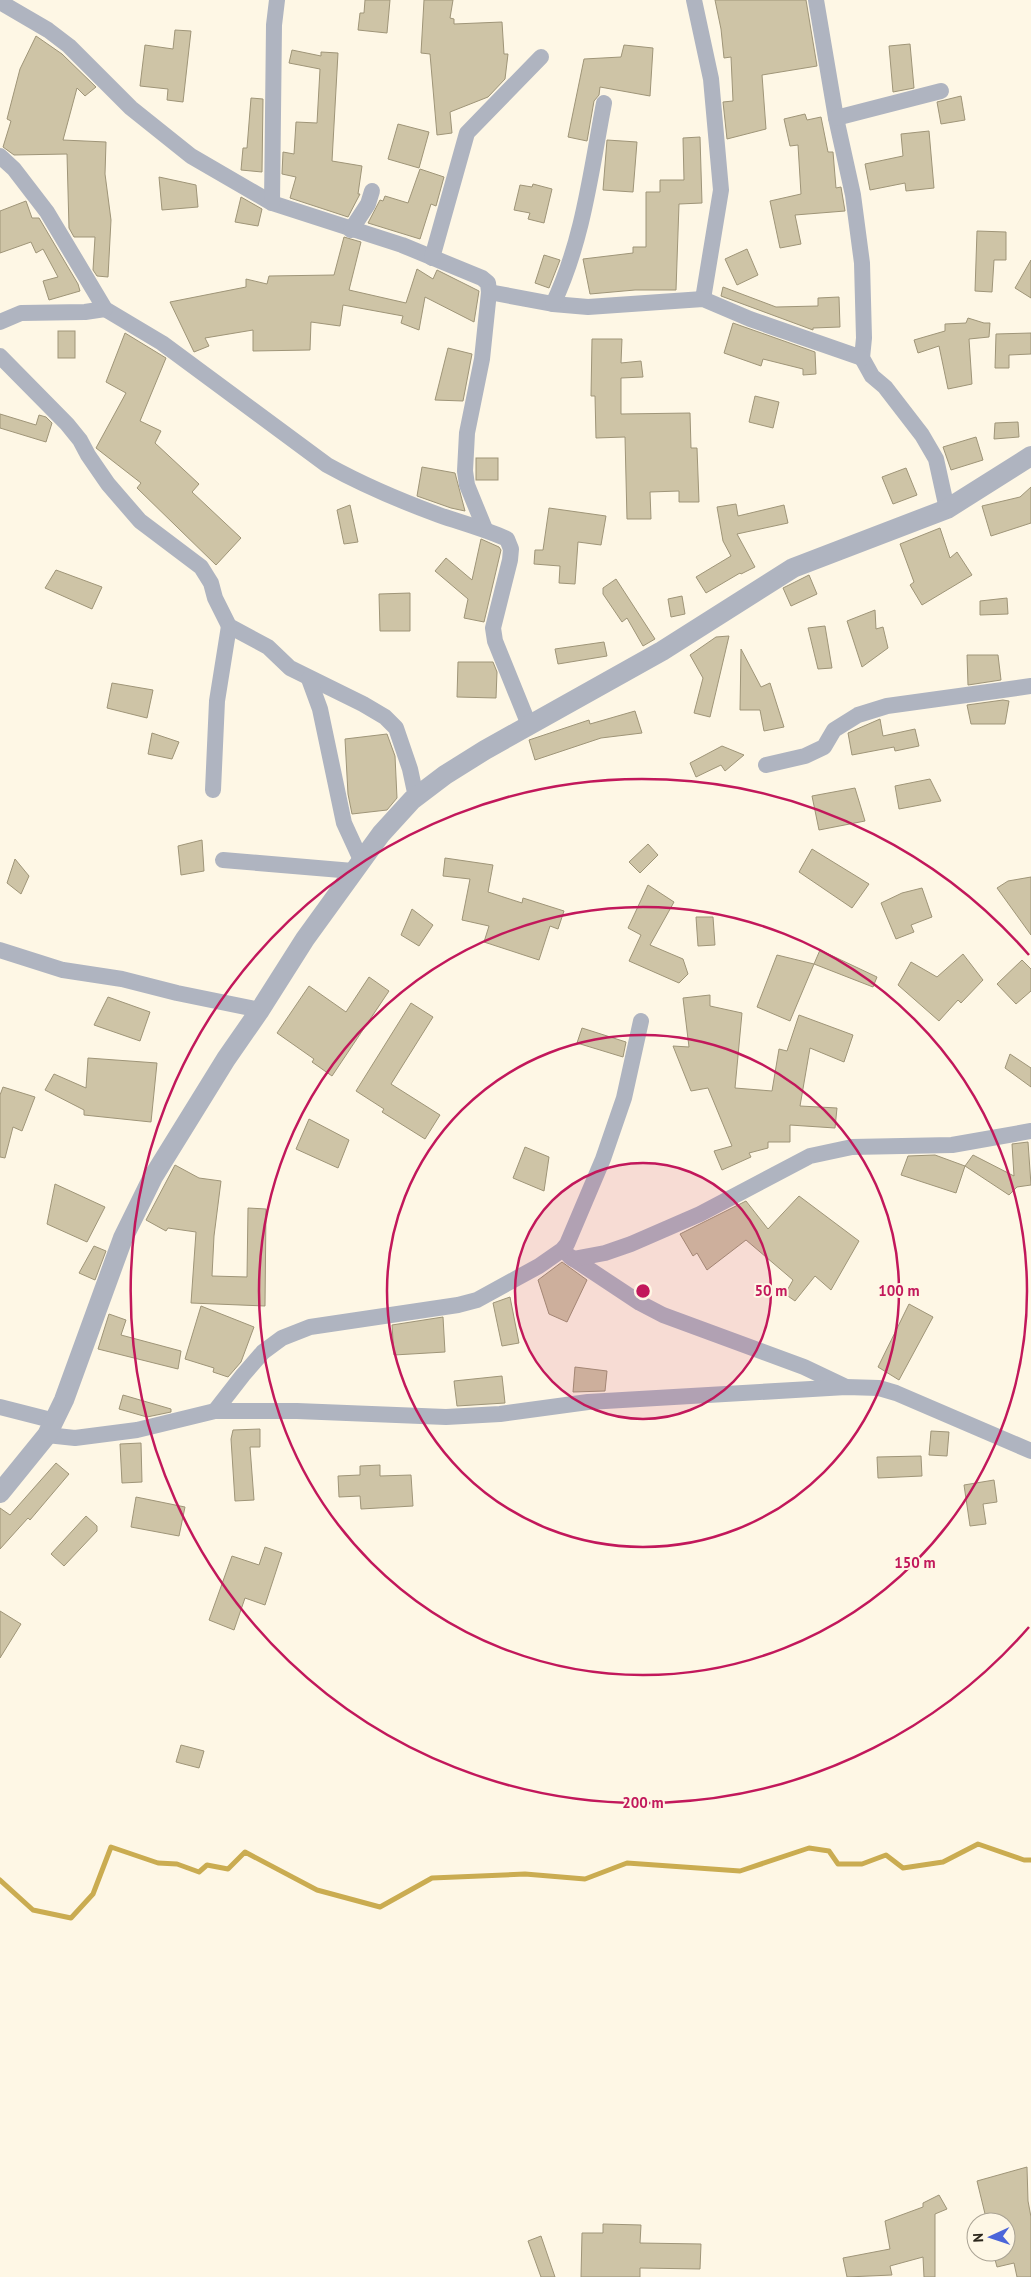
<svg xmlns="http://www.w3.org/2000/svg" width="1031" height="2277" font-family="'PT Sans',sans-serif">
<style>
.lines{fill:none;stroke-linecap:round;stroke-linejoin:round}
.stream{stroke:#caac51;stroke-width:5}
.building{fill:#cec4a6;stroke:#9f9578}
.minor{stroke:#afb4c0;stroke-width:16}
.tertiary{stroke:#afb4c0;stroke-width:20}
.ring{fill:none;stroke:#c2185b;stroke-width:2.5}
.centre{fill:#c2185b;stroke:#fef7e5;stroke-width:2.5}
.ring-label{font-size:15px;text-anchor:middle;font-weight:bold;fill:#c2185b;stroke:#fef7e5;stroke-width:4;stroke-linejoin:round;paint-order:stroke}
</style>
<rect width="100%" height="100%" fill="#fef7e5"/>
<g class="lines">
<polyline class="stream" points="0,1880 33,1910 71,1918 93,1894 111,1847 158,1863 177,1864 199,1872 207,1865 228,1869 245,1852 317,1890 380,1907 432,1878 525,1874 585,1879 627,1863 740,1871 809,1848 829,1851 838,1864 862,1864 886,1855 903,1868 943,1862 978,1844 1024,1860 1031,1860"/>
</g>
<g class="building">
<polygon points="365,0 390,0 387,33 358,30 360,13 364,13"/>
<polygon points="424,0 453,0 450,18 454,19 454,24 502,22 504,54 508,54 505,79 488,97 450,112 452,133 437,135 430,54 421,53"/>
<polygon points="715,0 806,0 817,66 762,75 766,129 727,139 723,102 733,101 731,57 724,58 721,29"/>
<polygon points="175,30 191,31 183,102 167,100 168,89 140,86 145,45 173,49"/>
<polygon points="36,36 62,54 96,87 85,96 77,88 63,140 106,142 105,174 111,220 108,277 97,276 93,270 95,237 74,237 69,228 67,154 14,155 3,147 11,121 7,119 20,69"/>
<polygon points="910,44 914,88 893,92 889,46"/>
<polygon points="624,45 653,48 650,96 600,87 599,95 594,101 587,141 568,137 584,59 621,57"/>
<polygon points="292,50 321,56 321,52 338,53 332,161 362,166 358,194 360,194 348,217 290,198 296,177 282,174 283,152 294,154 296,122 317,123 320,69 289,63"/>
<polygon points="961,96 965,120 941,124 937,102"/>
<polygon points="251,98 263,99 262,172 241,170 243,148 247,148"/>
<polygon points="805,114 807,120 821,117 828,152 833,152 836,188 841,187 845,211 795,215 801,244 780,248 770,201 801,194 798,145 790,146 784,119"/>
<polygon points="398,124 429,132 419,168 388,159"/>
<polygon points="929,131 934,188 906,191 905,183 870,190 865,164 903,156 901,134"/>
<polygon points="700,137 702,203 679,204 676,290 635,290 590,294 583,259 633,253 633,247 646,247 646,192 660,192 660,180 684,180 683,138"/>
<polygon points="607,140 637,142 633,192 603,190"/>
<polygon points="420,169 444,177 436,206 431,204 420,239 368,223 380,200 383,201 385,196 408,203"/>
<polygon points="159,177 196,185 198,207 162,210"/>
<polygon points="533,184 552,189 544,223 528,219 530,213 514,210 520,185 532,187"/>
<polygon points="241,197 262,209 258,226 235,222"/>
<polygon points="26,201 32,218 39,218 78,284 80,291 49,300 43,281 58,277 43,249 36,253 31,242 0,253 0,211"/>
<polygon points="977,231 1006,232 1006,260 994,260 992,292 975,291"/>
<polygon points="344,237 361,242 349,290 406,303 417,269 433,279 437,270 479,291 474,322 425,297 419,330 401,323 403,316 343,305 340,326 311,322 310,350 253,351 253,330 205,338 209,346 194,352 170,302 246,287 246,279 267,284 269,276 334,275"/>
<polygon points="747,249 758,275 737,285 725,259"/>
<polygon points="544,255 560,260 549,288 535,283"/>
<polygon points="1031,260 1031,298 1015,288"/>
<polygon points="723,287 776,307 818,306 818,298 839,297 840,327 813,328 813,330 721,296"/>
<polygon points="968,318 984,323 990,323 989,337 969,339 972,384 948,389 939,346 918,353 914,340 945,331 945,324 966,323"/>
<polygon points="733,323 815,352 816,374 803,375 803,369 763,359 761,366 724,353"/>
<rect x="58" y="331" width="17" height="27"/>
<polygon points="125,333 166,358 140,421 161,431 155,443 199,484 192,492 241,538 216,565 137,488 141,483 96,448 126,393 106,382"/>
<polygon points="1031,333 1031,354 1009,355 1009,368 995,368 996,334"/>
<polygon points="592,339 622,339 621,363 641,361 643,377 621,378 621,414 690,413 691,448 697,448 699,502 679,502 679,491 650,492 651,519 627,519 625,437 596,438 595,396 591,396"/>
<polygon points="448,348 472,354 463,401 435,400"/>
<polygon points="755,396 779,402 773,428 749,422"/>
<polygon points="0,414 36,425 39,415 46,417 52,423 46,442 0,428"/>
<polygon points="1018,422 1019,437 994,439 995,423"/>
<polygon points="976,437 983,460 951,470 943,447"/>
<rect x="476" y="458" width="22" height="22"/>
<polygon points="422,467 455,473 465,511 451,508 417,496"/>
<polygon points="906,468 917,495 893,504 882,477"/>
<polygon points="1031,487 1031,523 991,536 982,506 1020,497"/>
<polygon points="736,504 738,516 784,505 788,523 737,534 755,567 741,574 740,573 706,593 696,577 731,556 723,541 717,507"/>
<polygon points="350,505 358,542 344,544 337,510"/>
<polygon points="549,508 606,516 601,545 578,542 575,584 559,583 560,566 534,564 535,550 543,550"/>
<polygon points="940,528 950,558 957,552 972,575 922,605 910,585 914,582 900,544"/>
<polygon points="481,539 499,547 501,550 484,622 464,618 468,599 435,571 446,558 472,580"/>
<polygon points="56,570 102,587 92,609 45,588"/>
<polygon points="809,575 817,594 791,606 783,588"/>
<polygon points="616,579 655,639 643,646 627,618 622,622 603,594 603,588"/>
<polygon points="410,593 410,631 380,631 379,594"/>
<polygon points="682,596 685,614 671,617 668,599"/>
<polygon points="1007,598 1008,614 980,615 980,601"/>
<polygon points="875,610 876,629 883,627 888,648 862,667 847,621"/>
<polygon points="825,626 832,668 818,669 808,628"/>
<polygon points="729,636 710,717 694,713 703,678 690,655 716,637"/>
<polygon points="604,642 607,656 558,664 555,649"/>
<polygon points="741,649 761,687 770,683 784,727 764,731 760,710 740,710"/>
<polygon points="967,655 998,655 1001,680 968,685"/>
<polygon points="458,662 493,662 497,672 496,698 457,697"/>
<polygon points="112,683 153,690 147,718 107,708"/>
<polygon points="1003,700 1009,701 1005,724 971,724 967,705"/>
<polygon points="635,711 642,733 601,738 535,760 529,740 589,720 590,724"/>
<polygon points="880,719 883,736 915,729 919,746 895,751 894,747 852,755 848,733"/>
<polygon points="152,733 179,742 172,759 148,754"/>
<polygon points="387,734 395,756 397,798 387,810 352,814 348,794 345,739"/>
<polygon points="722,746 744,755 725,771 721,765 696,777 690,763"/>
<polygon points="930,779 941,801 899,809 895,786"/>
<polygon points="855,788 865,821 819,830 812,796"/>
<polygon points="202,840 204,871 181,875 178,846"/>
<polygon points="648,844 658,855 640,873 629,862"/>
<polygon points="812,849 869,884 852,908 799,872"/>
<polygon points="445,858 493,865 488,892 522,903 523,898 564,911 558,929 550,926 539,960 484,942 489,926 462,920 470,879 443,876"/>
<polygon points="15,859 29,876 21,894 7,883"/>
<polygon points="1031,877 1031,935 997,888 1008,881"/>
<polygon points="648,885 674,902 650,945 683,959 688,974 679,983 629,961 641,935 628,928"/>
<polygon points="922,888 932,917 911,925 914,932 896,939 881,903 902,893"/>
<polygon points="412,909 433,925 419,946 401,935"/>
<polygon points="696,917 713,917 715,945 698,946"/>
<polygon points="820,950 877,977 873,987 814,964"/>
<polygon points="963,954 983,980 961,1003 958,1000 939,1021 898,985 911,962 937,977"/>
<polygon points="777,955 814,964 790,1021 757,1007"/>
<polygon points="1022,960 1031,969 1031,991 1016,1004 997,984"/>
<polygon points="369,977 389,991 332,1076 312,1062 314,1059 277,1033 309,986 346,1012"/>
<polygon points="710,995 710,1006 742,1013 735,1088 772,1091 779,1049 787,1051 799,1015 853,1035 844,1062 810,1048 800,1106 837,1108 835,1128 790,1125 790,1142 768,1142 768,1148 749,1153 751,1157 722,1170 714,1151 732,1146 708,1088 691,1091 673,1046 689,1047 683,998"/>
<polygon points="108,997 150,1012 140,1041 94,1025"/>
<polygon points="411,1003 433,1017 391,1084 440,1115 425,1139 382,1112 384,1109 356,1091"/>
<polygon points="582,1028 626,1042 623,1057 577,1043"/>
<polygon points="1010,1054 1031,1068 1031,1087 1005,1068"/>
<polygon points="88,1058 157,1063 151,1122 84,1115 84,1110 45,1090 54,1074 86,1088"/>
<polygon points="3,1087 35,1097 22,1131 13,1127 5,1158 0,1157 0,1095"/>
<polygon points="309,1119 349,1140 338,1168 296,1149"/>
<polygon points="1028,1142 1031,1185 1017,1187 1009,1195 965,1166 973,1155 1014,1176 1012,1144"/>
<polygon points="525,1147 549,1157 544,1191 513,1178"/>
<polygon points="935,1155 965,1166 956,1193 901,1175 908,1156"/>
<polygon points="175,1165 199,1178 221,1181 214,1236 212,1276 247,1277 248,1208 266,1209 265,1306 191,1303 196,1232 168,1228 166,1231 146,1220"/>
<polygon points="55,1184 105,1207 87,1242 47,1224"/>
<polygon points="799,1196 859,1241 831,1290 815,1276 795,1301 785,1294 793,1280 746,1240 707,1270 697,1253 693,1256 680,1234 746,1201 768,1229"/>
<polygon points="94,1246 106,1251 95,1280 79,1273"/>
<polygon points="562,1262 587,1280 567,1322 549,1314 538,1280"/>
<polygon points="510,1297 519,1343 502,1346 493,1303"/>
<polygon points="909,1304 933,1317 899,1380 878,1367"/>
<polygon points="201,1306 254,1327 241,1362 228,1377 213,1372 214,1368 185,1359"/>
<polygon points="109,1314 126,1320 121,1335 181,1351 178,1369 98,1349"/>
<polygon points="443,1317 445,1352 394,1355 392,1325"/>
<polygon points="575,1367 607,1371 605,1391 573,1392"/>
<polygon points="502,1376 505,1403 457,1406 454,1381"/>
<polygon points="123,1395 171,1409 171,1412 147,1417 119,1409"/>
<polygon points="260,1429 260,1447 250,1447 254,1500 235,1501 231,1439 233,1430"/>
<polygon points="931,1431 949,1432 947,1456 929,1455"/>
<polygon points="141,1443 142,1482 122,1483 120,1444"/>
<polygon points="921,1456 922,1476 878,1478 877,1457"/>
<polygon points="56,1463 69,1474 30,1520 28,1518 0,1549 0,1508 10,1515"/>
<polygon points="380,1465 380,1476 411,1475 413,1506 361,1509 360,1496 339,1497 338,1476 360,1475 360,1466"/>
<polygon points="994,1480 997,1502 983,1504 986,1524 970,1526 964,1485"/>
<polygon points="136,1497 185,1507 179,1536 131,1527"/>
<polygon points="86,1516 97,1526 97,1531 64,1566 51,1554"/>
<polygon points="265,1547 282,1553 265,1605 245,1598 234,1630 209,1620 232,1556 259,1565"/>
<polygon points="0,1611 21,1624 0,1658"/>
<polygon points="181,1745 204,1751 199,1768 176,1762"/>
<polygon points="1027,2167 1028,2201 1031,2217 1031,2277 1017,2277 1014,2263 997,2267 993,2252 1006,2252 1006,2222 987,2222 977,2181"/>
<polygon points="939,2195 947,2209 935,2214 935,2277 924,2277 923,2257 890,2266 892,2275 847,2277 843,2258 890,2249 885,2221 923,2207 923,2203"/>
<polygon points="603,2224 641,2225 640,2243 701,2244 700,2269 640,2268 640,2277 581,2277 582,2233 603,2233"/>
<polygon points="541,2236 555,2277 541,2277 528,2241"/>
</g>
<g class="lines">
<g class="minor">
<polyline points="694,0 711,79 721,190 703,299"/>
<polyline points="816,0 836,118 853,195 862,263 864,338 862,358 872,376 885,387 922,435 936,459 947,509"/>
<polyline points="0,2 48,30 69,46 131,108 191,156 272,203 402,245 482,278 488,283 489,292 482,359 467,433 465,471 467,485 485,529"/>
<polyline points="836,118 941,91"/>
<path d="M0,156L14,169L47,212L105,309L162,343L327,465C363,485 401,501 439,515C462,523 485,529 507,539L511,549L510,560L493,628L495,641L529,725"/>
<polyline points="272,203 274,25 277,0"/>
<polyline points="351,230 368,204 372,191"/>
<polyline points="432,258 467,133 541,57"/>
<polyline points="489,292 553,304 588,307 703,299 750,319 862,358"/>
<path d="M553,304C583,241 591,171 604,103"/>
<polyline points="0,322 21,313 85,312 105,309"/>
<polyline points="0,356 67,424 80,440 88,455 108,484 140,521 201,567 211,583 215,598 229,626 268,647 290,668 363,704 385,717 396,728 410,769 416,797"/>
<polyline points="309,679 320,709 344,823 361,860"/>
<polyline points="766,765 805,756 824,747 834,730 858,715 887,706 1031,686"/>
<polyline points="213,790 217,701 229,626"/>
<polyline points="223,860 353,871"/>
<polyline points="0,950 63,970 122,979 177,993 260,1010"/>
<polyline points="569,1256 640,1303 663,1315 804,1367 844,1386"/>
<polyline points="573,1259 605,1253 631,1244 700,1214 810,1156 852,1147 952,1145 1031,1131"/>
<polyline points="0,1407 55,1421"/>
<polyline points="215,1411 243,1375 263,1352 282,1338 310,1327 458,1305 477,1300 539,1266 562,1250 567,1244 603,1159 624,1098 641,1021"/>
<polyline points="47,1435 75,1438 137,1430 215,1411 297,1411 446,1417 500,1414 588,1402 846,1387 879,1388 896,1393 1031,1451"/>
</g>
<polyline class="tertiary" points="0,1493 47,1435 64,1400 123,1238 153,1177 226,1059 260,1010 305,939 381,834 412,800 445,775 485,750 662,651 793,568 947,509 1031,456"/>
</g>
<circle cx="643" cy="1291" r="128" fill="#c2185b" fill-opacity=".12"/>
<g class="ring">
<circle cx="643" cy="1291" r="128"/>
<circle cx="643" cy="1291" r="256"/>
<circle cx="643" cy="1291" r="384"/>
<path d="M1029 1627A512 512 0 1 1 1029 955"/>
</g>
<circle cx="643" cy="1291" r="8" class="centre"/>
<g class="ring-label">
<text x="771" y="1296">50 m</text>
<text x="899" y="1296">100 m</text>
<text x="915" y="1568">150 m</text>
<text x="643" y="1808">200 m</text>
</g>
<g transform="translate(991 2237) rotate(267)"><circle r="24" fill="#fef7e5" stroke="#aaa394"/>
<path d="M0-4L9 19L0 12L-9 19Z" fill="#4b65d9"/>
<text y="-8" font-size="14" font-weight="bold" text-anchor="middle" fill="#2b261b">N</text>
</g>
</svg>
